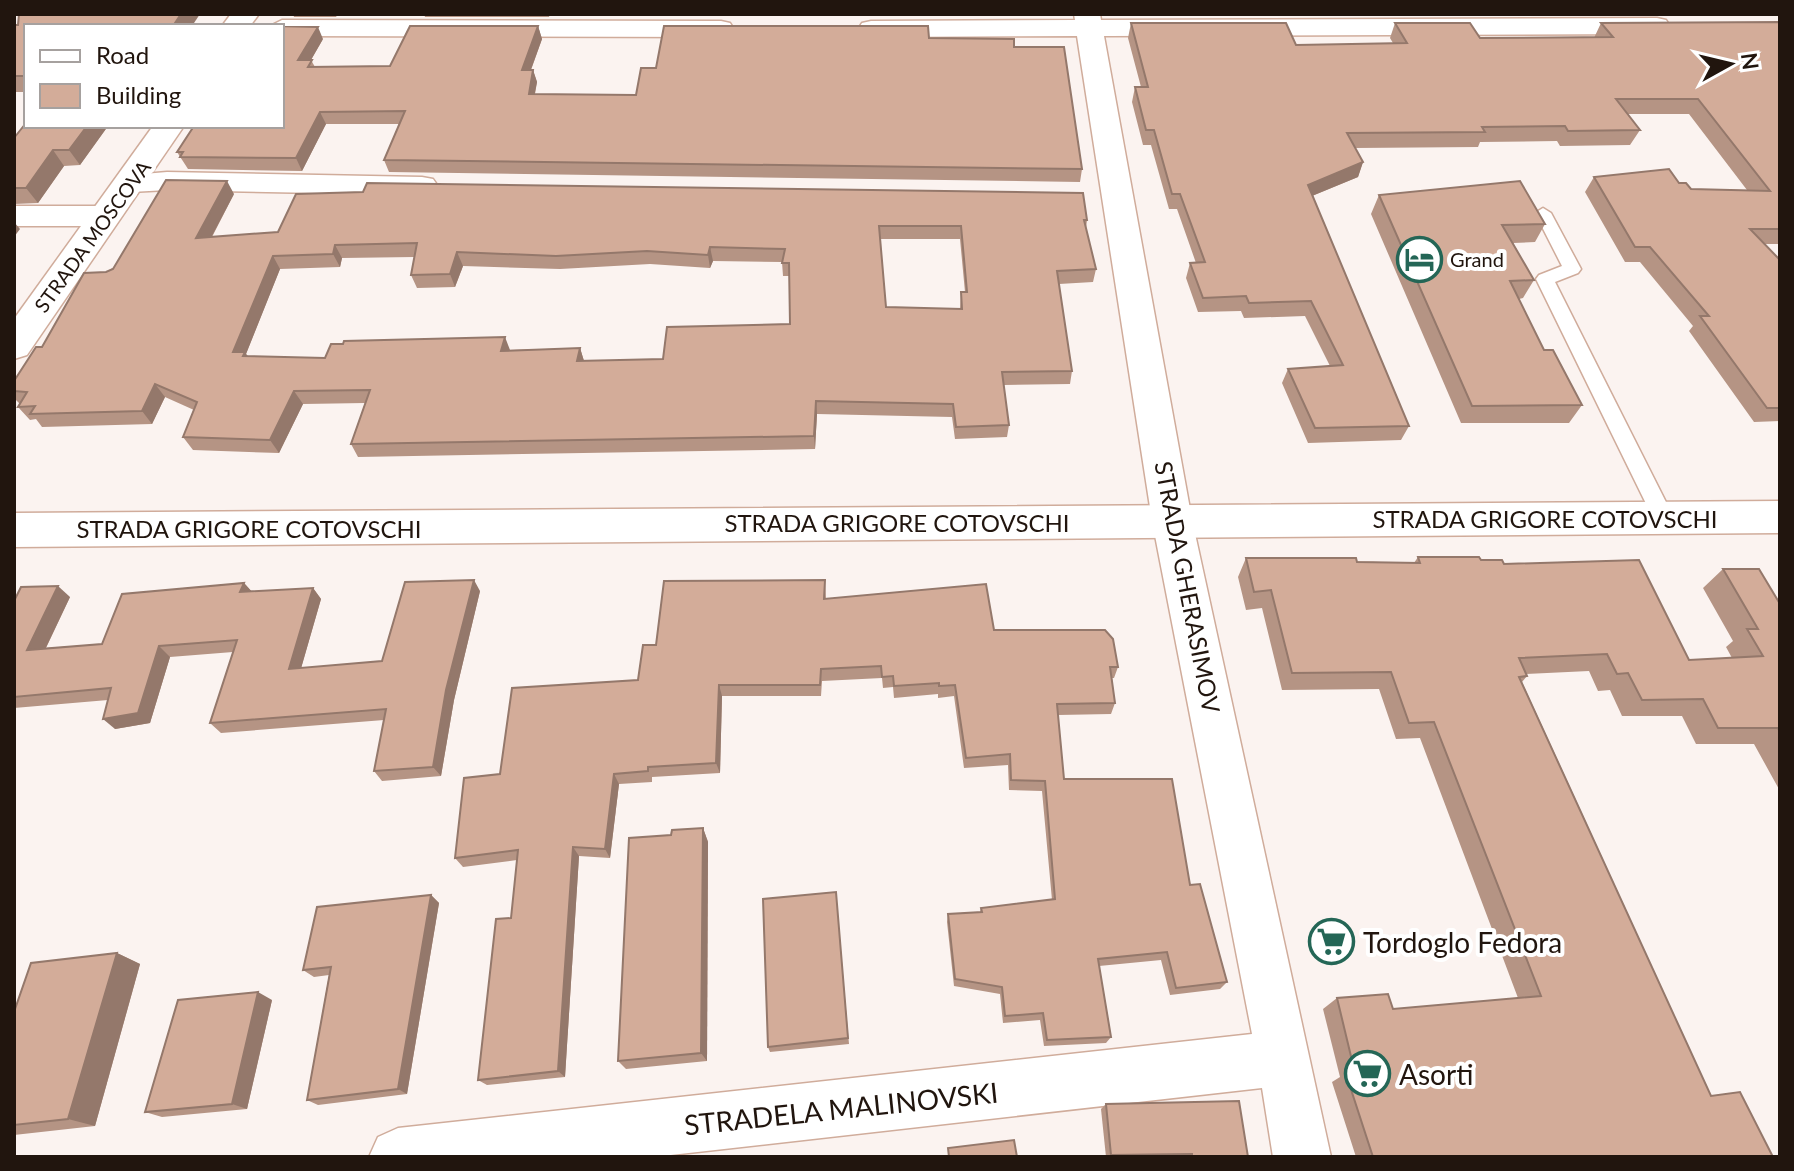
<svg xmlns="http://www.w3.org/2000/svg" width="1794" height="1171" font-family="Lato,sans-serif">
<style>
.lines{fill:none;stroke-linecap:round;stroke-linejoin:round}
.service-casing{stroke:#d0ac9b;stroke-width:3}
.minor-casing{stroke:#d0ac9b;stroke-width:3}
.tertiary-casing{stroke:#d0ac9b;stroke-width:3}
.service{fill:#fff;fill-rule:evenodd}
.minor{fill:#fff;fill-rule:evenodd}
.tertiary{fill:#fff;fill-rule:evenodd}
.wall{fill:#b59484;fill-rule:evenodd}
.shaded-wall{fill:#94786b}
.building{fill:#d3ac99;stroke:#94786b;stroke-width:2;fill-rule:evenodd}
.labels{text-anchor:middle;dominant-baseline:central;stroke-width:8;stroke-linejoin:round;paint-order:stroke}
.far-street-label{font-size:20px;fill:#21150e;stroke:#fff}
.far-poi-label{font-size:20px;fill:#21150e;stroke:#fff;text-anchor:start}
.street-label{font-size:24px;fill:#21150e;stroke:#fff}
.near-poi-label{font-size:28px;fill:#21150e;stroke:#fff;text-anchor:start}
.near-street-label{font-size:28px;fill:#21150e;stroke:#fff}
</style>
<rect width="100%" height="100%" fill="#fbf3f0"/>
<g class="lines">
<defs>
<polygon id="service" points="1543,208 1551,213 1581,269 1578,273 1555,282 1674,518 1670,524 1663,526 1656,524 1536,279 1539,275 1562,266 1535,213"/>
<g id="minor">
<polygon points="1074,14 1100,14 1101,20 1657,18 1666,20 1670,26 1666,32 1657,34 1104,36 1192,520 1331,1157 1273,1157 1262,1088 653,1157 369,1157 378,1137 398,1128 1252,1034 1152,520 1077,36 871,37 862,35 858,29 862,23 871,21 1075,20"/>
<polygon points="282,20 721,21 730,23 734,29 730,35 721,37 282,36 282,26 270,26"/>
<polygon points="167,172 422,177 433,179 438,186 433,193 422,195 167,190 131,192 120,190 116,183 120,176"/>
<polygon points="14,206 104,206 115,209 120,216 115,223 104,226 14,226"/>
</g>
<g id="tertiary">
<polygon points="231,14 259,14 250,26 222,26"/>
<polygon points="153,126 184,126 27,355 14,359 14,319"/>
<polygon points="1780,501 1780,533 14,547 14,513"/>
</g>
</defs>
<use href="#service" class="service-casing"/>
<use href="#minor" class="minor-casing"/>
<use href="#tertiary" class="tertiary-casing"/>
<use href="#service" class="service"/>
<use href="#minor" class="minor"/>
<use href="#tertiary" class="tertiary"/>
</g>
<g class="wall">
<polygon points="17,14 200,14 26,26 26,92 14,92 14,25 18,25 19,17"/>
<polygon points="293,14 338,14 336,17 294,17"/>
<polygon points="424,14 550,14 549,17 425,17"/>
<polygon points="670,14 927,14 927,16 671,16"/>
<polygon points="1122,14 1272,14 1272,16 1123,16"/>
<polygon points="1377,14 1451,14 1450,15 1378,16"/>
<polygon points="1575,14 1780,14 1780,15 1576,15"/>
<polygon points="1780,22 1780,244 1764,244 1780,260 1780,421 1754,422 1689,331 1693,326 1640,262 1625,262 1585,192 1594,177 1679,183 1691,189 1747,190 1689,114 1627,114 1640,130 1630,145 1560,146 1557,141 1480,142 1478,147 1355,148 1363,162 1358,177 1312,196 1409,426 1401,440 1308,443 1282,383 1288,369 1330,366 1305,316 1244,318 1241,311 1198,312 1186,278 1190,263 1196,263 1177,209 1169,209 1151,145 1143,145 1132,102 1135,87 1141,87 1128,38 1131,23 1296,45 1393,43 1390,38 1395,23 1480,38 1594,38 1601,23"/>
<polygon points="538,26 542,39 531,70 533,70 537,82 535,94 636,95 656,68 929,38 1014,47 1082,169 1080,182 389,172 384,160 399,124 326,124 302,171 188,169 177,152 323,39 311,60 315,67 390,66"/>
<polygon points="108,126 80,165 64,166 38,203 14,204 14,138"/>
<path d="M234,194L212,237L1087,220L1086,228L1096,269L1093,282L1059,284L1072,371L1070,384L1004,385L1009,425L1007,437L955,439L952,417L817,414L815,449L358,457L351,444L365,403L303,404L279,453L193,450L183,437L194,410L165,397L152,424L42,427L36,419L30,420L18,407L20,404L14,398V381L106,272ZM880,239H960L965,292H961L960,309L886,307ZM414,257L411,275L417,288L455,287L463,266L560,269L650,264L710,268L713,261L782,262L783,276H789L790,324L663,359L584,361L580,348L510,350L325,358L248,356L246,354L280,269L340,267L342,258Z"/>
<polygon points="1379,195 1545,224 1535,242 1513,243 1534,280 1523,298 1519,299 1544,350 1582,405 1569,423 1461,423 1371,214"/>
<polygon points="1418,557 1481,560 1504,564 1689,660 1732,658 1726,647 1733,641 1703,588 1723,569 1780,604 1780,791 1754,744 1696,744 1682,716 1622,716 1610,690 1598,691 1589,671 1526,674 1527,676 1522,682 1711,1096 1773,1157 1356,1157 1332,1082 1340,1077 1323,1009 1337,998 1393,1009 1518,998 1420,738 1396,739 1379,689 1282,690 1262,608 1246,610 1238,577 1246,558 1414,563"/>
<polygon points="825,580 826,599 994,630 1118,667 1114,678 1112,678 1115,703 1111,714 1058,715 1064,779 1190,885 1227,982 1220,989 1170,995 1161,960 1099,966 1111,1037 1106,1043 1044,1046 1040,1020 1003,1023 1000,994 954,986 947,922 948,914 980,912 981,908 1052,900 1042,791 1009,790 1008,765 964,768 954,696 938,698 938,694 894,698 893,687 883,688 882,678 822,681 821,696 722,696 720,773 652,777 652,782 619,784 610,858 579,856 565,1077 487,1085 478,1080 511,918 517,860 463,867 455,858 500,774 638,680 656,645"/>
<polygon points="244,583 252,592 313,588 321,599 301,668 382,661 480,591 454,700 441,776 382,781 374,771 384,720 221,733 210,723 233,652 170,657 150,723 115,729 108,700 14,708 14,601 70,597 46,648 102,644"/>
<polygon points="703,828 708,842 707,1061 626,1069 618,1061"/>
<polygon points="836,892 849,1044 770,1052 768,1047"/>
<polygon points="431,895 439,903 407,1094 318,1105 307,1100 329,975 314,977 303,970"/>
<polygon points="117,953 140,964 95,1126 14,1135 14,1012"/>
<polygon points="272,1000 247,1109 162,1117 145,1112"/>
<polygon points="1106,1104 1248,1157 1106,1157 1101,1109"/>
</g>
<g class="shaded-wall">
<polygon points="181,14 200,14 192,26 173,26"/>
<polygon points="538,26 542,39 526,83 522,70"/>
<polygon points="318,27 323,39 304,72 298,60"/>
<polygon points="533,70 537,82 532,107 529,94"/>
<polygon points="320,112 326,124 302,171 296,158"/>
<polygon points="87,126 108,126 80,165 69,150"/>
<polygon points="53,150 64,166 38,203 26,188"/>
<polygon points="1363,162 1358,177 1302,200 1308,185"/>
<polygon points="227,181 234,194 204,251 196,238"/>
<polygon points="14,222 20,229 14,237"/>
<polygon points="335,245 342,258 340,267 333,254"/>
<polygon points="710,247 713,261 710,268 708,255"/>
<polygon points="457,252 463,266 455,287 450,274"/>
<polygon points="273,256 280,269 246,354 254,365 233,352"/>
<polygon points="505,337 510,350 506,363 501,351"/>
<polygon points="580,348 584,361 577,361"/>
<polygon points="155,384 165,397 152,424 142,411"/>
<polygon points="294,391 303,404 279,453 270,440"/>
<polygon points="816,401 817,414 815,449 814,436"/>
<polygon points="474,580 480,591 454,700 441,776 433,767 446,690"/>
<polygon points="244,583 254,594 240,592"/>
<polygon points="58,586 70,597 40,660 27,650"/>
<polygon points="313,588 321,599 298,679 289,669"/>
<polygon points="159,646 170,657 150,723 115,729 103,719"/>
<polygon points="719,685 722,696 720,773 716,763"/>
<polygon points="614,774 619,784 610,858 605,849"/>
<polygon points="703,828 708,842 707,1061 701,1053"/>
<polygon points="573,847 579,856 565,1077 558,1071"/>
<polygon points="431,895 439,903 407,1094 398,1089"/>
<polygon points="117,953 140,964 95,1126 68,1119"/>
<polygon points="258,992 272,1000 247,1109 232,1104"/>
</g>
<g class="building">
<polygon points="19,14 181,14 173,26 26,26 26,76 14,76 14,25 18,25"/>
<polygon points="1780,22 1780,229 1750,229 1780,260 1780,408 1767,408 1700,316 1709,316 1650,247 1635,247 1594,177 1669,169 1679,183 1686,183 1691,189 1770,191 1698,99 1616,99 1640,130 1568,131 1565,126 1482,127 1485,132 1347,133 1363,162 1308,185 1409,426 1315,428 1288,369 1343,365 1311,301 1249,303 1246,296 1203,298 1190,263 1205,262 1180,194 1172,194 1154,130 1146,130 1135,87 1148,87 1131,23 1286,23 1296,45 1407,43 1395,23 1470,23 1480,38 1613,37 1601,23"/>
<polygon points="274,26 318,27 298,60 312,60 308,67 390,66 410,26 538,26 522,70 533,70 529,94 636,95 641,68 656,68 664,26 928,26 929,38 1014,39 1014,47 1064,47 1082,169 384,160 405,111 320,112 296,158 180,157 183,152 177,152 194,126 282,126 282,26"/>
<polygon points="26,123 26,126 87,126 69,150 53,150 26,188 14,188 14,138"/>
<path d="M166,180L227,181L196,238L278,232L296,194L363,192L367,183L1083,193L1087,220H1084L1096,269L1057,271L1072,371L1002,372L1009,425L956,427L953,404L816,401L814,436L351,444L370,390L294,391L270,440L183,437L197,402L155,384L142,411L30,414L35,406L18,407L27,392L14,391V381L36,347H42L84,273L106,272L113,269ZM879,226H961L967,292H961L962,309L886,307ZM417,243L411,275L450,274L457,252L556,256L647,251L708,255L710,247L785,249L782,263H789L790,324L667,327L663,359L577,361L580,348L501,351L505,337L344,341L343,344H331L325,358L243,356L245,352H233L273,256L333,254L335,245Z"/>
<polygon points="1520,181 1545,224 1502,225 1534,280 1510,281 1544,350 1553,350 1582,405 1472,406 1379,195"/>
<polygon points="1418,557 1479,557 1481,560 1502,560 1504,564 1639,560 1689,660 1763,656 1747,629 1758,629 1723,569 1759,569 1780,604 1780,732 1778,728 1718,728 1703,699 1642,700 1628,673 1617,674 1607,654 1519,658 1527,676 1519,677 1711,1096 1740,1092 1773,1157 1373,1157 1346,1074 1355,1073 1337,998 1388,994 1393,1009 1541,996 1434,722 1409,723 1391,672 1292,673 1271,590 1254,592 1246,558 1356,558 1357,562 1420,563"/>
<polygon points="474,580 446,690 433,767 374,771 386,709 210,723 237,640 159,646 138,713 103,719 111,688 14,697 14,601 21,587 58,586 27,650 102,644 122,594 244,583 240,592 313,588 289,669 382,661 405,582"/>
<polygon points="825,580 824,599 986,584 994,630 1105,630 1113,639 1118,667 1110,667 1115,703 1057,704 1064,779 1172,779 1190,885 1200,884 1227,982 1176,988 1167,952 1098,959 1111,1037 1047,1040 1043,1013 1005,1016 1002,987 955,979 948,914 982,912 981,908 1055,899 1045,781 1011,780 1010,754 966,758 955,685 939,686 939,683 894,686 893,676 882,677 881,666 821,669 820,685 719,685 716,763 648,767 648,771 614,774 605,849 573,847 558,1071 478,1080 496,919 511,918 518,850 455,858 464,778 500,774 512,688 638,680 643,645 656,645 664,581"/>
<polygon points="703,828 701,1053 618,1061 629,838 671,835 672,830"/>
<polygon points="836,892 848,1038 768,1047 763,899"/>
<polygon points="431,895 398,1089 307,1100 331,967 303,970 317,907"/>
<polygon points="117,953 68,1119 14,1125 14,1012 31,963"/>
<polygon points="258,992 232,1104 145,1112 178,1000"/>
<polygon points="1239,1101 1248,1157 1192,1157 1192,1154 1111,1155 1106,1104"/>
<polygon points="1014,1140 1017,1157 949,1157 948,1148"/>
</g>
<defs>
<symbol id="hotel-ring" viewBox="-11 -11 22 22"><circle r="9.5" fill="#fff" stroke="#246656" stroke-width="1.5"/><path d="M-6-4.5h1.5V1H6V5H4.5V3h-9V5H-6ZM-4 0a1.8 1.8 0 1 1 3.6 0ZM.5 0V-2.5h3Q6-2.5 6 0Z" fill="#246656"/></symbol>
<symbol id="supermarket-ring" viewBox="-11 -11 22 22"><circle r="9.5" fill="#fff" stroke="#246656" stroke-width="1.5"/><path d="M-6-5.5h2.5l.6 2H6L4.5 2H-2.5L-4.4-4H-6ZM-1.5 3.2a1.3 1.3 0 1 0 .1 0ZM3 3.2a1.3 1.3 0 1 0 .1 0Z" fill="#246656"/></symbol>
</defs>
<g fill-rule="evenodd">
<use href="#hotel-ring" x="1394" y="234" width="51" height="51"/>
<use href="#supermarket-ring" x="1306" y="916" width="51" height="51"/>
<use href="#supermarket-ring" x="1342" y="1048" width="51" height="51"/>
</g>
<g class="labels">
<g class="far-street-label">
<text transform="translate(92 236) rotate(-54)">STRADA MOSCOVA</text>
</g>
<g class="far-poi-label">
<text x="1450" y="259">Grand</text>
</g>
<g class="street-label">
<text x="1545" y="518">STRADA GRIGORE COTOVSCHI</text>
<text x="897" y="522">STRADA GRIGORE COTOVSCHI</text>
<text x="249" y="528">STRADA GRIGORE COTOVSCHI</text>
<text transform="translate(1188 587) rotate(79)">STRADA GHERASIMOV</text>
</g>
<g class="near-poi-label">
<text x="1363" y="942">Tordoglo Fedora</text>
<text x="1399" y="1074">Asorti</text>
</g>
<g class="near-street-label">
<text transform="translate(841 1108) rotate(-6)">STRADELA MALINOVSKI</text>
</g>
</g>
<rect width="1794" height="1171" fill="none" stroke="#21150e" stroke-width="32"/>
<rect x="24" y="24" width="260" height="104" fill="#ffffff" stroke="#a6a19f" stroke-width="2"/>
<rect x="40" y="50" width="40" height="12" fill="#ffffff" stroke="#a6a19f" stroke-width="2"/>
<text x="96" y="64" font-size="24" fill="#21150e">Road</text>
<rect x="40" y="84" width="40" height="24" fill="#d3ac99" stroke="#a6a19f" stroke-width="2"/>
<text x="96" y="104" font-size="24" fill="#21150e">Building</text>
<g transform="translate(1730 64) rotate(82)" stroke="#ffffff" stroke-width="6" paint-order="stroke">
<path d="M0-6L14 30L0 20L-14 30Z" fill="#21150e"/>
<text y="-12" font-size="22" font-weight="bold" text-anchor="middle" fill="#21150e">N</text>
</g>
</svg>
